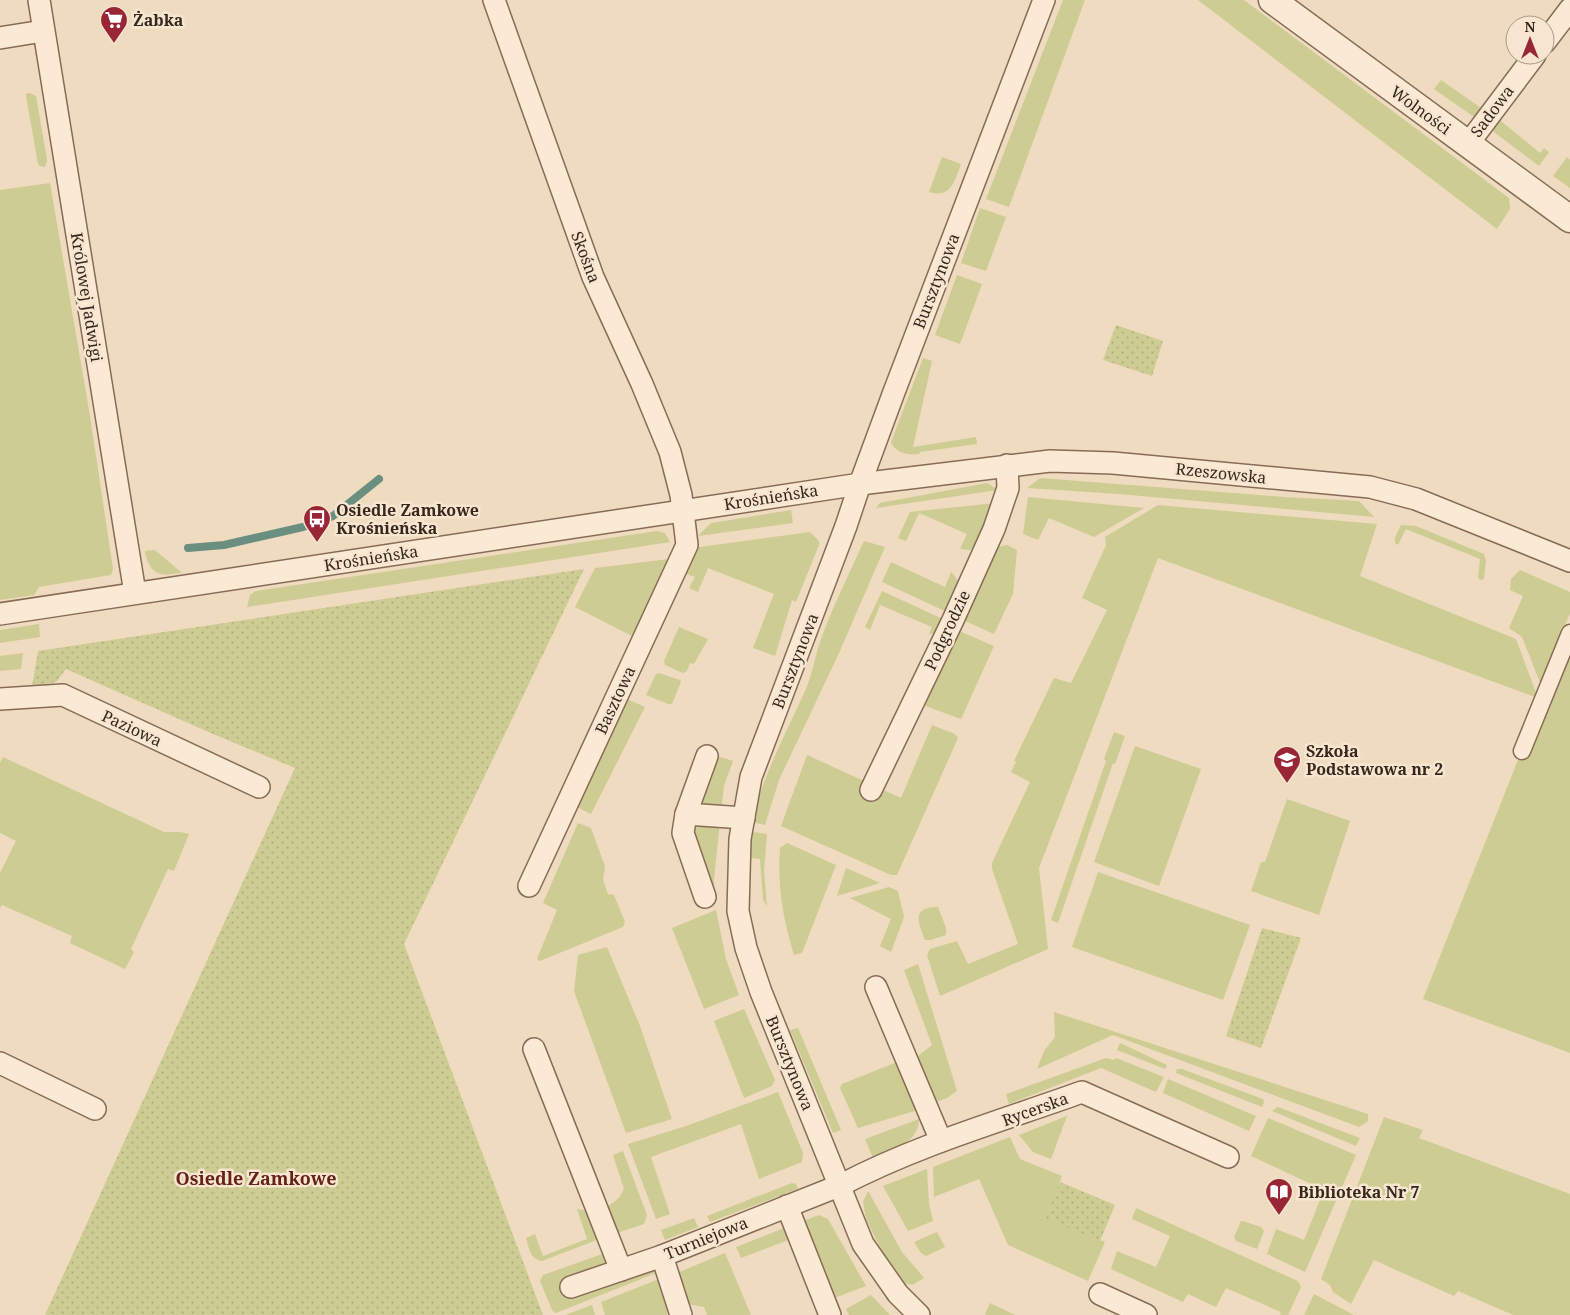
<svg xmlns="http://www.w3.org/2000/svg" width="1570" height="1315" font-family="'Noto Serif',serif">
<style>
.green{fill:#cdcc93}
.park{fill:url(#park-dots)}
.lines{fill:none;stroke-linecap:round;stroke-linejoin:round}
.stream{stroke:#6a8f81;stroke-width:8}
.pedestrian-casing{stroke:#886b57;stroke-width:19}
.minor-casing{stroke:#886b57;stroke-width:24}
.tertiary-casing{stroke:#886b57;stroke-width:29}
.pedestrian{stroke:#fae9d3;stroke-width:16}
.minor{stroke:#fae9d3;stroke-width:21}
.tertiary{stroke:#fae9d3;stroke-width:26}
.labels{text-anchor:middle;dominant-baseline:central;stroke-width:5;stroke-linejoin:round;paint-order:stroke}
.poi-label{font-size:16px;font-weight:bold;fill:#37261c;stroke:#f6e6cf;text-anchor:start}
.street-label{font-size:16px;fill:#37261c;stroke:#f6e6cf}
.neighbourhood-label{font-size:18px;font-weight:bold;fill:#65211a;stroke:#f6e6cf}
</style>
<defs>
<pattern id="park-dots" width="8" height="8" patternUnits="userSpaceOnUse" patternTransform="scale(1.25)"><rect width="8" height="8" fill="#cdcc93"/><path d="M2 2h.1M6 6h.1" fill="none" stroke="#b1af7e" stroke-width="1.8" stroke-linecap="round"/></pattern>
</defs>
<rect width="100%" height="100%" fill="#efdbbf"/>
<g class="green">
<polygon points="1063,0 1085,0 1009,207 986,199"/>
<polygon points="1198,0 1244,0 1509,198 1510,209 1497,229"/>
<polygon points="1523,55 1477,119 1434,89 1441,80 1481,108"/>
<polygon points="29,93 36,96 47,160 45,167 40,166 38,164 26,96 26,94"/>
<polygon points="1501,115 1501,121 1540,153 1544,148 1549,152 1539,166 1490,129"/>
<path d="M942,157L961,164C955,180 951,199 929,192Z"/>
<polygon points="1567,157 1570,160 1570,188 1553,176"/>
<polygon points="50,183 90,416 113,569 111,575 39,587 34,595 0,600 0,190"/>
<polygon points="980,208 1006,217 986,271 961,263"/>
<polygon points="957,275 982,284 960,344 935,335"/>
<path d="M923,358L932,361L913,447L976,437L977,444L920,452L919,454C907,455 898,454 891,443L893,437Z"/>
<polygon points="1040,478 1285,497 1359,501 1374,517 1119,494 1027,488"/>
<polygon points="987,483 998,490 876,508 880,503"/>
<polygon points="1028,497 1144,508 1094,537 1049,518 1038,540 1023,534"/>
<polygon points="995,503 976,547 969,550 960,549 967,534 919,513 906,541 898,538 910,512"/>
<polygon points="1158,505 1377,524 1360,576 1516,639 1536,693 1535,697 1158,558 1039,868 1048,949 940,996 927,955 930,949 957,941 968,964 1018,944 992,869 992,863 1030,782 1011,772 1016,762 1014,761 1054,678 1071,683 1107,610 1082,598 1106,545 1105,537"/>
<polygon points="791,510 793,523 698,536 711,523"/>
<polygon points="1401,525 1416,526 1484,554 1486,561 1484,579 1480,580 1478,578 1480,559 1406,529 1398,545 1395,543 1395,537"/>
<polygon points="657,531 665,533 670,542 247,607 250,595 256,591"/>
<polygon points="810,532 819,541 819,545 796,602 792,600 775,656 753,648 774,594 708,568 698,592 689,588 695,577 686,574 693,548"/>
<path d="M864,541L885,547L839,653L779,780L765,825L755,823C749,801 797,712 807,686C813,672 815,656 820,642C832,608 849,574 864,541Z"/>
<polygon points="1007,545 1017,550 1013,594 994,634 965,621 998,547"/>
<path d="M155,550L182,573C176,573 167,576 161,574C151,572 146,560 145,551Z"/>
<polygon points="669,559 632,636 575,607 595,568"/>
<path d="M891,562L945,587L951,572C965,584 954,599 949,613L882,582Z"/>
<polygon points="1520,570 1570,592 1570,613 1541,685 1522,637 1509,628 1523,596 1510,590 1511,579"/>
<path d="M882,591L945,620C941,628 939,634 929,634L932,627L880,605L870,630L865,627Z"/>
<polygon points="39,624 40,637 0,643 0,630"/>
<polygon points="679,627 708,639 694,664 690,663 687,671 683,673 665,665 664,661"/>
<polygon points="1570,629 1570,1053 1423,999"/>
<polygon points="957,630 994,646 961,719 920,704"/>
<polygon points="23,653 21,669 0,671 0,656"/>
<polygon points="659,673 680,680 681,682 672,704 668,704 646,695 656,674"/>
<polygon points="620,696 645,707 591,814 570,804"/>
<polygon points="932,725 955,734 958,738 897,875 891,875 781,826 807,755 901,798"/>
<polygon points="1114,732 1125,736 1115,764 1113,763 1058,923 1051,920 1106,761 1104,759"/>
<polygon points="1135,746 1201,769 1159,886 1094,862"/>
<polygon points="717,756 733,761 724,786 721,812 695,810"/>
<polygon points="3,757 164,832 180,832 189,834 174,871 168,869 131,949 134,952 125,969 70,943 72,936 2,905 0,908 0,873 16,841 0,833 0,763"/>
<polygon points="1287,799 1350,821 1319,915 1251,891 1261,862 1265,862"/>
<polygon points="720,822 714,879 715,896 693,831 699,825"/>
<polygon points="578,823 591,828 605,866 603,880 608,894 614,895 625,922 623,927 540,961 537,959 557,910 543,903"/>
<polygon points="753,832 767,834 764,871 767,907 763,899 760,859 750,858"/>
<path d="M787,843L836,865L802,953L794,955C783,920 777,884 780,848Z"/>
<polygon points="846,868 880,883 837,896"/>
<polygon points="1098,872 1250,925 1223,1000 1072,947"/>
<polygon points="889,887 898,891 904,917 891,952 880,946 891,919 850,898"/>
<path d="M938,907L946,928V935L931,940H925C918,922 911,907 938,907Z"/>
<polygon points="716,910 726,959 739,995 704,1009 672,928"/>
<polygon points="607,947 640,1026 672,1119 626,1133 574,991 578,955"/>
<polygon points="918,964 957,1091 947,1098 933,1103 913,1060 932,1045 904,970"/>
<polygon points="744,1009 775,1080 772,1086 744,1098 714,1021"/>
<polygon points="1054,1012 1368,1114 1368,1121 1359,1127 1113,1035 1037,1069 1044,1051 1055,1037"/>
<polygon points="798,1028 841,1130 833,1133 790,1030"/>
<polygon points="1120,1043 1167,1065 1165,1069 1117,1050"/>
<polygon points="1106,1058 1114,1060 1116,1058 1164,1077 1156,1092 1101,1068 1009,1104 1006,1094"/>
<polygon points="897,1062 918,1110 858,1128 840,1088 842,1084"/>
<polygon points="1177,1069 1182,1069 1263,1099 1264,1103 1262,1107 1176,1073"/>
<polygon points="1168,1079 1256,1116 1249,1131 1163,1093"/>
<polygon points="778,1092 803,1153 802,1162 759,1179 741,1124 651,1157 670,1214 656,1219 628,1144 686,1126"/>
<polygon points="1278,1107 1360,1138 1356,1146 1272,1111"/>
<polygon points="1067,1116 1051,1159 1033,1152 1019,1135"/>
<polygon points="1384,1117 1423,1130 1419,1138 1570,1194 1570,1315 1513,1315 1458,1291 1454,1296 1374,1260 1351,1304 1333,1292 1330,1285 1321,1279"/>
<polygon points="1268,1118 1356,1155 1305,1272 1267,1254 1276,1229 1304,1240 1324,1190 1251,1156"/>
<path d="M919,1119C919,1143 892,1150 873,1158L865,1139Z"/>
<polygon points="1010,1137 1020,1159 1062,1176 1046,1218 1105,1242 1088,1281 1008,1245 979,1179 934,1197 933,1167"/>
<polygon points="623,1151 647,1215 644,1224 614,1234 607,1207 619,1198 624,1189 613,1155"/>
<polygon points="927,1169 929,1204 933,1221 908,1231 883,1186"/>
<polygon points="792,1183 796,1184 798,1189 710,1222 707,1216"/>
<polygon points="868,1191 902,1252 924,1278 912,1285 905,1283 884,1255 866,1219 863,1202"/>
<polygon points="1136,1208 1298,1281 1301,1287 1288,1315 1280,1315 1281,1312 1226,1288 1216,1307 1188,1294 1183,1302 1111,1269 1117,1251 1156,1267 1170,1236 1132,1219"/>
<path d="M577,1209L589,1211L602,1238L542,1261C530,1259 529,1248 526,1238L535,1234L543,1256L587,1239Z"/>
<polygon points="819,1215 828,1219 866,1286 829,1300 803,1221"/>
<polygon points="694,1218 698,1227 665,1240 661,1230"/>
<polygon points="1241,1221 1243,1221 1261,1227 1264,1231 1257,1249 1236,1241 1234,1237"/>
<polygon points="787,1227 791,1239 741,1258 736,1247"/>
<polygon points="937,1232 945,1247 926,1256 921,1253 914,1242"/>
<polygon points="605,1253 651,1264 656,1273 556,1313 552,1310 540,1281 543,1275"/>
<polygon points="725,1253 751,1315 707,1315 704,1307 687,1304 672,1275"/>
<polygon points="659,1279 668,1309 667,1315 605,1315 601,1302"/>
<polygon points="1314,1294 1354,1315 1304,1315"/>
<polygon points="871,1295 890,1315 849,1315 846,1309"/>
<polygon points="990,1303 1015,1315 986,1315 985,1314"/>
<polygon points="592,1305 595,1315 565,1315"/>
</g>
<g class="park">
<polygon points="1116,325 1163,341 1152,376 1103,360"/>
<polygon points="584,569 404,944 543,1315 45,1315 295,768 213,734 66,669 56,682 32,687 38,651"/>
<polygon points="1262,928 1301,938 1261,1048 1226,1036"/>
<polygon points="1060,1182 1115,1205 1100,1241 1045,1218"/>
</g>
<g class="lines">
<polyline class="stream" points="188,548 224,545 303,527 333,516 379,479"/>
<defs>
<polyline id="pedestrian" points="1522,751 1570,633"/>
<g id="minor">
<polyline points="39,0 135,593"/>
<polyline points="494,0 593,277 642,384 670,452 681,495 687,545 529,886"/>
<polyline points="0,38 43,31"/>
<polyline points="1545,42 1570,9"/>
<polyline points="1468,144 1535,55"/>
<polyline points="0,614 860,484 1050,461 1113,463 1370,487 1416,499 1570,561"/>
<polyline points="0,699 63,695 259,787"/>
<polyline points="707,756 686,814 744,818"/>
<polyline points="871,790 953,620 994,529 1008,488 1007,465"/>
<polyline points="686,814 683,833 705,897"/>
<polyline points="876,987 941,1141"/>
<polyline points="534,1049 621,1270"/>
<polyline points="0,1063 95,1109"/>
<polyline points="787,1206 830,1315"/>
<polyline points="662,1256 681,1315"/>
<path d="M571,1287L662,1256L841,1185C917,1145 1001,1121 1082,1092L1228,1157"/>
<polyline points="1100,1294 1146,1315"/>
<polyline points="919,1315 898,1294 863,1244 761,992 746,948 738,911 740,839 751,777 846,526 860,484 894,392 1044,0"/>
</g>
<polyline id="tertiary" points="1272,0 1570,219"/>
</defs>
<use href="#pedestrian" class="pedestrian-casing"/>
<use href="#minor" class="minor-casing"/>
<use href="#tertiary" class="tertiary-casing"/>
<use href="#pedestrian" class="pedestrian"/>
<use href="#minor" class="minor"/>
<use href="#tertiary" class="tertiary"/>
</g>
<defs>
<symbol id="supermarket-pin" viewBox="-11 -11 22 30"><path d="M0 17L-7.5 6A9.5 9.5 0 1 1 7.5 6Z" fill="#982635" stroke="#f6e6cf"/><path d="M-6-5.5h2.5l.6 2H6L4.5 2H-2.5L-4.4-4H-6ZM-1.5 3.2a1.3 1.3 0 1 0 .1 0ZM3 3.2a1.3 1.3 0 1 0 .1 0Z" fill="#fff"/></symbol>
<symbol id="bus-pin" viewBox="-11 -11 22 30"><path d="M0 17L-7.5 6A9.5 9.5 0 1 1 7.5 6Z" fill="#982635" stroke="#f6e6cf"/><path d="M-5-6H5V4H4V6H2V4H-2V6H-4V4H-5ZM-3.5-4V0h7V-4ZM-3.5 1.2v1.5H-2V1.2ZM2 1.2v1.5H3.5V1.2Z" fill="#fff"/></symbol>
<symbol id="school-pin" viewBox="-11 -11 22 30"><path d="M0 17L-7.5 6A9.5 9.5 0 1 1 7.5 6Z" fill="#982635" stroke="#f6e6cf"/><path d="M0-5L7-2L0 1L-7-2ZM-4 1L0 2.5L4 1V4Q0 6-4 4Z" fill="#fff"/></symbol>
<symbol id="library-pin" viewBox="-11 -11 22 30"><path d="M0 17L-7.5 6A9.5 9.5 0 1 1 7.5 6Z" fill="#982635" stroke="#f6e6cf"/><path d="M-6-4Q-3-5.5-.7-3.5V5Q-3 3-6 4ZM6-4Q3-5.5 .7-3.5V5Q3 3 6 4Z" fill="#fff"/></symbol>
</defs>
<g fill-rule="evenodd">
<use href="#supermarket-pin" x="98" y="4" width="32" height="43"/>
<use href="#bus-pin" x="301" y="503" width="32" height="43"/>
<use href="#school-pin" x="1271" y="744" width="32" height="43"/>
<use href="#library-pin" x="1263" y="1176" width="32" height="43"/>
</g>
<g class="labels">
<g class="poi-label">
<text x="133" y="20">Żabka</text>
<text x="336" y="510">Osiedle Zamkowe<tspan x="336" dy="18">Krośnieńska</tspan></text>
<text x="1306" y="751">Szkoła<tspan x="1306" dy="18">Podstawowa nr 2</tspan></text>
<text x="1298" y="1192">Biblioteka Nr 7</text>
</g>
<g class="street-label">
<text transform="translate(1421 110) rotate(36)">Wolności</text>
<text transform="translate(1492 111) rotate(-53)">Sadowa</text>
<text transform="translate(586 257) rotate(69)">Skośna</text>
<text transform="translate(936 281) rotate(-69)">Bursztynowa</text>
<text transform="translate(87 297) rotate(81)">Królowej Jadwigi</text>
<text transform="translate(1221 473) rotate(6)">Rzeszowska</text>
<text transform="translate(771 497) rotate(-9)">Krośnieńska</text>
<text transform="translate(371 558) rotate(-9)">Krośnieńska</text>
<text transform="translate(947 630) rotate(-65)">Podgrodzie</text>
<text transform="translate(795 661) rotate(-69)">Bursztynowa</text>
<text transform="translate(615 700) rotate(-65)">Basztowa</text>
<text transform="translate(132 728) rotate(25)">Paziowa</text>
<text transform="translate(790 1063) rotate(68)">Bursztynowa</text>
<text transform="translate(1035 1109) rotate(-20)">Rycerska</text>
<text transform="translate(706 1238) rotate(-22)">Turniejowa</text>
</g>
<g class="neighbourhood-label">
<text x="256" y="1178">Osiedle Zamkowe</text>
</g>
</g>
<g transform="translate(1530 40)"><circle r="24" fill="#f6e6cf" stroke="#aa9987"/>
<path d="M0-4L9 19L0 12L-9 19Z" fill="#982635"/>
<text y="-8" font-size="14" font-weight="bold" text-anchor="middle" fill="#37261c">N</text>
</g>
</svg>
